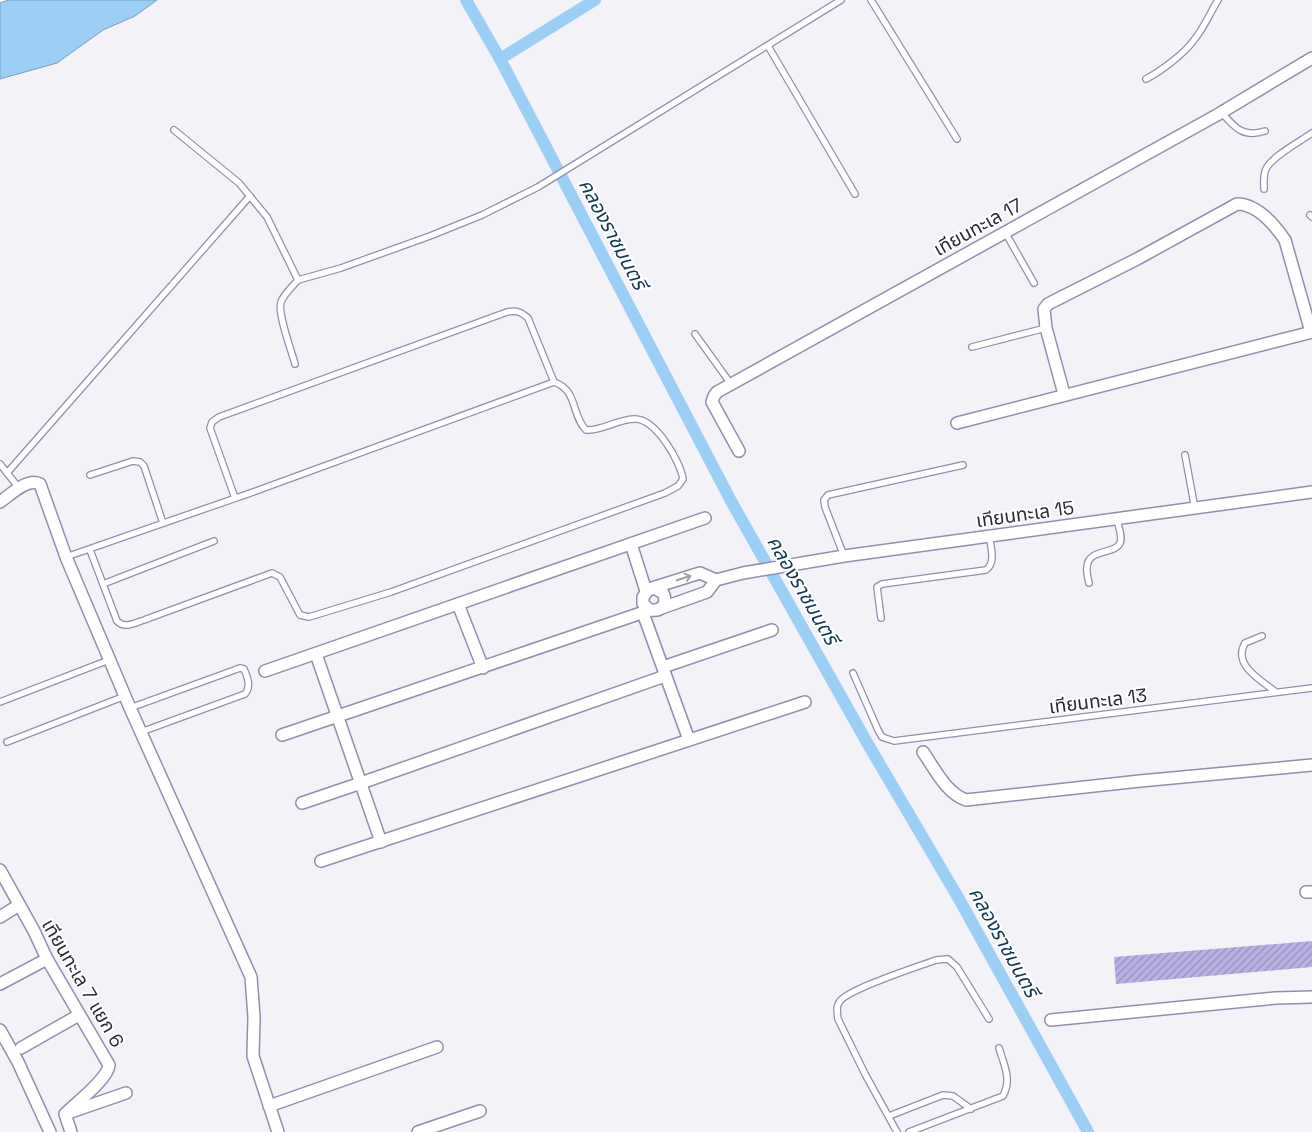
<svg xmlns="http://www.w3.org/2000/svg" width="1312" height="1132" font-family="'Space Grotesk','Noto Sans Thai',sans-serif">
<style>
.water{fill:#9dcef4;stroke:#7b9dbb}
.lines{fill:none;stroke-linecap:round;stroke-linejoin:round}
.canal{stroke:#9dcef4;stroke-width:12}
.building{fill:url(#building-hatch)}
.lane-casing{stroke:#938ead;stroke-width:8}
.street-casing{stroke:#938ead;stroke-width:14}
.lane{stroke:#fff;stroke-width:5.5}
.street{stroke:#fff;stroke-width:11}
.oneway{stroke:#a09fa5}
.labels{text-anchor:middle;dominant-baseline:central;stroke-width:4;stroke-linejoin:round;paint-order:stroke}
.street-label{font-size:19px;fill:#2c2a36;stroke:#fff}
.water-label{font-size:20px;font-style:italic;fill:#113751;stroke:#fff}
</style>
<defs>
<pattern id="building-hatch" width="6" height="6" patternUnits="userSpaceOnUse" patternTransform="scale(1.25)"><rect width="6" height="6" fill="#bab0e4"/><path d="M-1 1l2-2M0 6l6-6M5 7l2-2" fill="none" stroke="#978fba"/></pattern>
</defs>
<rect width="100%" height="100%" fill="#f4f2f9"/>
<polygon class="water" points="9,0 157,0 135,16 103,30 57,63 0,79 0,3"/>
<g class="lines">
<g class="canal">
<polyline points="466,0 500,59 595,0"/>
<polyline points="500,59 731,501 869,746 959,899 1088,1132"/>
</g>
</g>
<polygon class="building" points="1312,941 1312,967 1116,984 1114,957"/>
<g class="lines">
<defs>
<g id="lane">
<polyline points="871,0 957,139"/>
<polyline points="768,46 855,194"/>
<path d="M1146,79C1161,71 1184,54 1194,40C1204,28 1210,13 1218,0"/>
<path d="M1221,112C1235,128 1243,138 1265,131"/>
<polyline points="174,130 239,183 267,217 298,280 341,268 430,236 482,215 538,187 841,0"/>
<path d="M1264,189C1264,182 1263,175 1266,169C1271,157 1301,141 1312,133"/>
<polyline points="1310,215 1312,217"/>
<polyline points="1005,232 1034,283"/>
<polyline points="695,334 731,384"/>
<polyline points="972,347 1046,328"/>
<path d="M295,364C292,352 277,313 281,302C284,294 292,287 298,280"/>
<polyline points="1185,455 1195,509"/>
<polyline points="0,464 19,488"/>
<polyline points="7,473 250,196"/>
<polyline points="90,475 133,461 140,462 144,466 163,523"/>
<path d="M90,550L117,621C124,629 135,623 144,620L272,573L280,577L300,615L309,617L391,592L665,493L678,486L683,479C680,461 656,419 635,419C618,419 602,431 586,430C571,415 578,390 554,382"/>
<polyline points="844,556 825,507 824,500 828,495 963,465"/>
<path d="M66,557L256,491L554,382L528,318C521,312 517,310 507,312L219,417L212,422L210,428L235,498"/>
<path d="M1089,583C1088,578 1086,572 1087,567C1088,548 1115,555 1120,543C1123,537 1118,526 1117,519"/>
<polyline points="103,584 214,541"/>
<path d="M881,618L877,587L882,584L986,570C996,563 991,547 989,536"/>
<path d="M1262,636L1245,643C1232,665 1262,681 1276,692"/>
<polyline points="853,673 878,730 882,737 894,741 1312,688"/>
<polyline points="0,702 109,660"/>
<path d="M130,708L240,668L244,669C248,678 251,687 245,694L141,732"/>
<polyline points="7,742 125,696"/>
<polyline points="889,1116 943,1095 953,1096 971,1109"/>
<path d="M897,1132L865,1074L838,1019C837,1012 836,1006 840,1001C851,988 917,967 936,960L948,959L957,967L989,1019"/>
<path d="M909,1132L1003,1096C1012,1079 1004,1065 999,1048"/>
</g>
<g id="street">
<path d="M1064,394L1046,328L1044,309L1048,304L1137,259L1237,204C1257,204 1274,224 1285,240L1311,332"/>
<polyline points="957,423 1312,332"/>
<polyline points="739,451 712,402 714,396 717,392 1217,115 1312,58"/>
<path d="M0,502C10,495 28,477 40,484L66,557L130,708L251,977L254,1017L253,1056L278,1132"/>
<polyline points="631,544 646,591"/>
<polyline points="652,588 700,573 716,580"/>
<polyline points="458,604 483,668"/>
<polyline points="659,609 707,592 716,580 743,573 844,556 1312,492"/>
<polyline points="643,613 689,740"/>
<polyline points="316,654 381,842"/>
<polyline points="663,667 772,630"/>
<polyline points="265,671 705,518"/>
<path d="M282,735L650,610C662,612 668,603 663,593L656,589H649L643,597V604L650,610"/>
<path d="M923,752C935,769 946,793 966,800L1140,781L1312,765"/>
<polyline points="302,803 361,783 665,676"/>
<polyline points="321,861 805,702"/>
<path d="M0,870L34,931L47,959L109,1065C108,1079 76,1103 65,1114L71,1132"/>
<polyline points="1306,892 1312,892"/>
<polyline points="0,917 19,905"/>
<polyline points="0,984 47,959"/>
<polyline points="1051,1020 1276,998 1312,997"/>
<polyline points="0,1030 18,1062 50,1132"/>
<polyline points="21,1048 79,1015"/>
<polyline points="269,1106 437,1047"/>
<polyline points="68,1113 126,1093"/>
<polyline points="418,1132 480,1111"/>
</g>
</defs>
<use href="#lane" class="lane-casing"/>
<use href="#street" class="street-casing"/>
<use href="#lane" class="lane"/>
<use href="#street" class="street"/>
</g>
<defs><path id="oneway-shaft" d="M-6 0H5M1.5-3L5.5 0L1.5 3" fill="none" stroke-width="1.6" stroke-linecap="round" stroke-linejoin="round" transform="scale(1.25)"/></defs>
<use class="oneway" href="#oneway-shaft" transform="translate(684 578) rotate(-18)"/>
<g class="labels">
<g class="street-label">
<text transform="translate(978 227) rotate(-29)">เทียนทะเล 17</text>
<text transform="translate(1025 514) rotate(-8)">เทียนทะเล 15</text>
<text transform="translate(1098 701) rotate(-7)">เทียนทะเล 13</text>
<text transform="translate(83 983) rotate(60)">เทียนทะเล 7 แยก 6</text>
</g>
<g class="water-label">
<text transform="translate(613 234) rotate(62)">คลองราชมนตรี</text>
<text transform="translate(803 590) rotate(60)">คลองราชมนตรี</text>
<text transform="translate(1004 942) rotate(61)">คลองราชมนตรี</text>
</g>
</g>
</svg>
